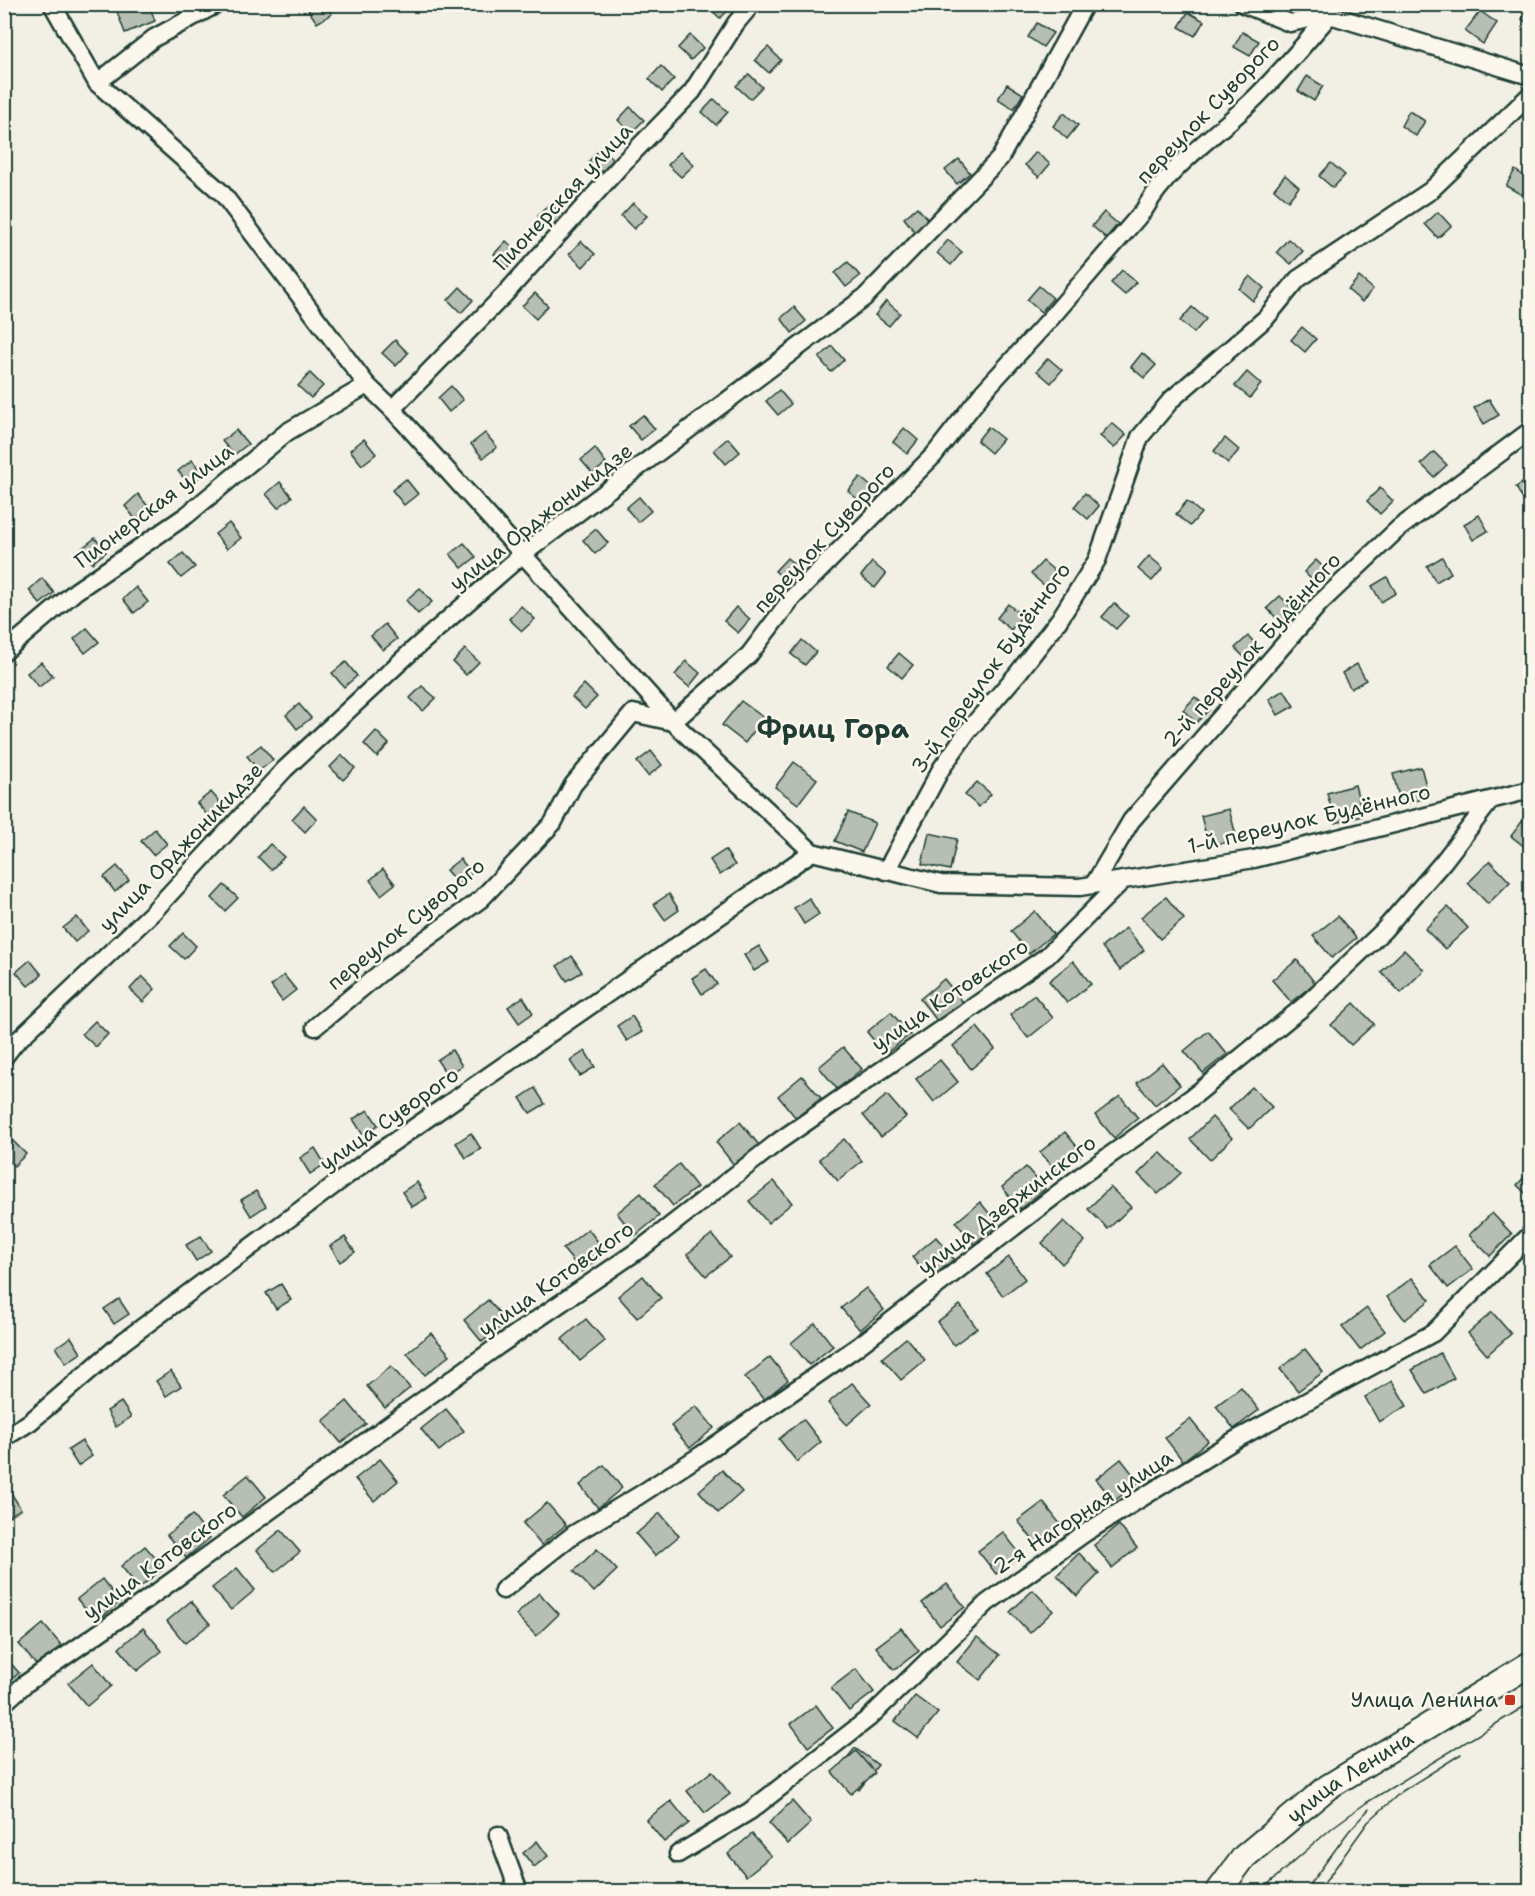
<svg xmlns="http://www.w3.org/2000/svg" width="1535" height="1896" font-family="'Shantell Sans',sans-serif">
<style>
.building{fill:#b7beb3;stroke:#1f3d34;stroke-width:1.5}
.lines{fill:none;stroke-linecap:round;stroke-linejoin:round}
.street-casing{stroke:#1f3d34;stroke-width:21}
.secondary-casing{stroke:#1f3d34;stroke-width:28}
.street{stroke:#fbf7ec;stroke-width:16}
.secondary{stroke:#fbf7ec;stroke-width:24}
.tram{stroke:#1f3d34;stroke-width:1.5}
.poi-dot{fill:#c8321e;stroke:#fbf7ec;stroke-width:2}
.labels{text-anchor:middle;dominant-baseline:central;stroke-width:5;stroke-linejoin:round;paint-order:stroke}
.street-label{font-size:21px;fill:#1f3d34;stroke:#fbf7ec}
.poi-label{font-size:21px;fill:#1f3d34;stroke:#fbf7ec;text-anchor:end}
.district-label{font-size:27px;font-weight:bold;fill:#1f3d34;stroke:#fbf7ec}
</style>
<rect width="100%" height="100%" fill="#f2f0e5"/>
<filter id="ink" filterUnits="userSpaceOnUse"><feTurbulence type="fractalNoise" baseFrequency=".0167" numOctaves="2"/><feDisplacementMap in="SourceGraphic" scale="12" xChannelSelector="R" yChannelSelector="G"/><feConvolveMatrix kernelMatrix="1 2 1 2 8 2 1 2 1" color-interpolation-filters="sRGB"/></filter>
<g filter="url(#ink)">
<g class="building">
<polygon points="127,4 149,4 155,21 125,33 116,9"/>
<polygon points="312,4 326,4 332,14 317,23 307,8"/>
<polygon points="708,4 732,4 733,6 720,18 707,6"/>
<polygon points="1530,8 1530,25 1522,19"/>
<polygon points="1480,11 1497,23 1483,44 1465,31"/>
<polygon points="1188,12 1204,21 1195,36 1179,27"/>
<polygon points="1037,23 1053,33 1043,47 1028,37"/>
<polygon points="1242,32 1259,41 1250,56 1234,47"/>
<polygon points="690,35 703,48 691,60 678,48"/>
<polygon points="768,47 781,60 769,73 755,60"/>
<polygon points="661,66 674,79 662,92 649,79"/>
<polygon points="749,74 762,87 750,99 736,86"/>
<polygon points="1307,76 1323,86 1314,101 1298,91"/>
<polygon points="1007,84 1023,94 1014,109 998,99"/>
<polygon points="714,99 728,112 716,125 702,112"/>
<polygon points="630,107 644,120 631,133 618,120"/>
<polygon points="1409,111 1425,121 1416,136 1401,126"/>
<polygon points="1064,113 1078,125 1067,139 1053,126"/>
<polygon points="601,148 615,161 602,174 589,161"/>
<polygon points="680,152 694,165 681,177 668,165"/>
<polygon points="1036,152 1050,164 1039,177 1025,165"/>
<polygon points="959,159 970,173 957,184 945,170"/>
<polygon points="1331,163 1345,175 1333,188 1319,176"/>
<polygon points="1515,170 1530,180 1522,195 1506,186"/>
<polygon points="1285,175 1299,187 1288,201 1274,189"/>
<polygon points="550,203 564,216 551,228 538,216"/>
<polygon points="633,203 647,216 634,229 621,216"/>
<polygon points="917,207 929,221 915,232 904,218"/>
<polygon points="1104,212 1118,224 1106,238 1092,226"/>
<polygon points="1438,212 1451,226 1438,238 1425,224"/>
<polygon points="1288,239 1303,251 1291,264 1277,252"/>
<polygon points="948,240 962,252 951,265 937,253"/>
<polygon points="506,241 520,254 508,267 494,254"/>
<polygon points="581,241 595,254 583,267 569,254"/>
<polygon points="848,262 860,276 846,287 835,273"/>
<polygon points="1122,270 1136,282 1125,295 1111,283"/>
<polygon points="1250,276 1264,288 1253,301 1239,289"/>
<polygon points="1359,277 1373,289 1362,302 1348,290"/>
<polygon points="1039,286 1053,298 1041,312 1027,300"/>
<polygon points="460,287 473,300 461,313 448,300"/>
<polygon points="535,293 548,306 536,319 522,306"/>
<polygon points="886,301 900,313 889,326 875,315"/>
<polygon points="794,307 806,321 792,333 781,318"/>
<polygon points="1192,307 1206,319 1194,333 1180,321"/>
<polygon points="1302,327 1316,339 1305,352 1291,340"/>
<polygon points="395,340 408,353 396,366 382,353"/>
<polygon points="832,346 844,360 831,372 819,358"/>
<polygon points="1142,353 1156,365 1144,378 1131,367"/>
<polygon points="1048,358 1062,370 1051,383 1037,371"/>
<polygon points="1247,372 1261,384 1250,398 1235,386"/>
<polygon points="310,373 323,386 311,398 298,386"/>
<polygon points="451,386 463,400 449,412 438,398"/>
<polygon points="779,390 791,404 778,415 766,401"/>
<polygon points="1489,399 1499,415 1484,424 1474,408"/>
<polygon points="643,415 655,429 641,440 629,426"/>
<polygon points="1112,423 1126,435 1114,448 1100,436"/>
<polygon points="988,427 1003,439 991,453 977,441"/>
<polygon points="904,428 918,440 907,454 893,442"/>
<polygon points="236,430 248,444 234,455 222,441"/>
<polygon points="485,433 497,447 483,458 471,444"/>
<polygon points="728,438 740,452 726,464 714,450"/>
<polygon points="1225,438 1239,450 1228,463 1214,451"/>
<polygon points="364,439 376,454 362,465 350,450"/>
<polygon points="595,448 606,463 593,474 581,460"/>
<polygon points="1434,452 1447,465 1434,477 1421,464"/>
<polygon points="192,460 203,474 190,485 178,471"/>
<polygon points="860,477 874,489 862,503 848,491"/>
<polygon points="1530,478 1530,499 1525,503 1516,487"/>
<polygon points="406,479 418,494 404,505 392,490"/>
<polygon points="280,482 292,497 278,508 266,494"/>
<polygon points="1380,488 1393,501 1380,514 1367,501"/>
<polygon points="1085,493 1099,506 1088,519 1074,507"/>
<polygon points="138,494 150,509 136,520 125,506"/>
<polygon points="639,497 651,511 638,522 626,508"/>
<polygon points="1187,501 1201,513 1190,526 1176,514"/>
<polygon points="1479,515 1488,531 1473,540 1464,524"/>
<polygon points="229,523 241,538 227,549 215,534"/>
<polygon points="596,529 608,543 595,554 583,540"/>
<polygon points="95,538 106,552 92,563 81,549"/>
<polygon points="464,543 476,557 462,568 450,554"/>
<polygon points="183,553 195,567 181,578 170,564"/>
<polygon points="1149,556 1163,568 1152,581 1138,569"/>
<polygon points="1442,557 1451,573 1436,582 1427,566"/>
<polygon points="787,558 801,570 789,583 775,571"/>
<polygon points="1316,560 1329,573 1317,585 1304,572"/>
<polygon points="1043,561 1057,573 1045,586 1031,574"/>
<polygon points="872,562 886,574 875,588 861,576"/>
<polygon points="1387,577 1396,593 1381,602 1372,586"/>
<polygon points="42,578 54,593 40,604 29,590"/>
<polygon points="136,587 148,602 134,613 123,599"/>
<polygon points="420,588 432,602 418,614 406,600"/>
<polygon points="1280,596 1293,609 1280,622 1267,608"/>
<polygon points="1114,603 1128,616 1116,629 1102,617"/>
<polygon points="1008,604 1022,616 1011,630 997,618"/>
<polygon points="521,606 535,619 522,631 509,619"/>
<polygon points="736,607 750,619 738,633 724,621"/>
<polygon points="385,624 397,639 383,650 371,636"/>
<polygon points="87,628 99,642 85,653 74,639"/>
<polygon points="1248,636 1261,649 1248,661 1235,648"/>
<polygon points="802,640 816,652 805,665 791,654"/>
<polygon points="465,649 479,662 466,675 453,662"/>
<polygon points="899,653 913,665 902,678 888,666"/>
<polygon points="686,661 700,673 689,687 675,675"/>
<polygon points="41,662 53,676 39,687 27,673"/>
<polygon points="346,662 357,676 344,687 332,673"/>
<polygon points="1357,664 1366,680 1351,689 1342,673"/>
<polygon points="584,684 597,697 585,709 572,697"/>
<polygon points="422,686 436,698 423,711 410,698"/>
<polygon points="1284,690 1294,706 1278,715 1269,699"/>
<polygon points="1195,697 1209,710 1196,723 1183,710"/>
<polygon points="741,701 764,718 745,743 722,725"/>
<polygon points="299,704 311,718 297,729 286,715"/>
<polygon points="376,731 389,744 377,757 364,744"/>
<polygon points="261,745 273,760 259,771 247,756"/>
<polygon points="651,751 662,765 648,776 637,762"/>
<polygon points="342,755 355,768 343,780 330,767"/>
<polygon points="794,762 817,779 798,804 775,787"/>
<polygon points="1421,767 1429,797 1401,805 1393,774"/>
<polygon points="977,782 991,794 979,807 965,795"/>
<polygon points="1355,785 1363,816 1335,823 1327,793"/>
<polygon points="211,792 223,806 209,817 197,803"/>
<polygon points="304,806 317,819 305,832 292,819"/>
<polygon points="1229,809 1237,839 1209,847 1201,816"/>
<polygon points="1530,811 1530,851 1511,836"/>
<polygon points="848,812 875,823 862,852 835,841"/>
<polygon points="155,829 167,844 153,855 141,841"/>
<polygon points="929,833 957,839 950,870 922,864"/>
<polygon points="270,844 284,857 271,870 258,857"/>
<polygon points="725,850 735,865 720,875 710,860"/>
<polygon points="460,859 472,873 458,884 446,870"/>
<polygon points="1490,861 1510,882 1488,904 1468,883"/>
<polygon points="117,866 129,880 115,892 104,877"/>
<polygon points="383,869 395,884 381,895 370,880"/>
<polygon points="224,885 238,898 225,911 212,898"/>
<polygon points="669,894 679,910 665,920 654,904"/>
<polygon points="1166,897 1184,919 1160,939 1141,917"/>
<polygon points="809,898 819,914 804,924 794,908"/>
<polygon points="1448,907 1468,928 1445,949 1425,929"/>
<polygon points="1035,911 1053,934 1029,954 1011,931"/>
<polygon points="1338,916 1356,938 1332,958 1313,936"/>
<polygon points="77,917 88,931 75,942 63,928"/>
<polygon points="1126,928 1144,950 1120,970 1102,947"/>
<polygon points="183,933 196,946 184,959 170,946"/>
<polygon points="759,946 769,962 754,971 744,955"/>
<polygon points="1404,950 1424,970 1401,993 1381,972"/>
<polygon points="572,956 582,972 567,981 557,966"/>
<polygon points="30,960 42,975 28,986 16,972"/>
<polygon points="1297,960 1315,983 1291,1002 1272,980"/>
<polygon points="1073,961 1091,984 1067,1003 1049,981"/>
<polygon points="706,969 717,984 702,994 692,978"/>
<polygon points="284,975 296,990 282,1001 271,986"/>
<polygon points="142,976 155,989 143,1002 130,989"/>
<polygon points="944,979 963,1002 938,1022 920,999"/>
<polygon points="1034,995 1053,1018 1028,1038 1010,1015"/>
<polygon points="523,997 533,1013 519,1023 508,1007"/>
<polygon points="1354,1003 1374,1024 1351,1045 1331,1025"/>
<polygon points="891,1012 910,1035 885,1054 867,1032"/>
<polygon points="632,1016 642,1032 627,1041 617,1026"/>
<polygon points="95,1021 108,1034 96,1047 82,1034"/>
<polygon points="977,1027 995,1049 971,1069 953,1046"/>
<polygon points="1208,1031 1227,1054 1203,1073 1184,1051"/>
<polygon points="843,1047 862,1069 837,1089 819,1067"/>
<polygon points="452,1050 462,1066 447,1075 437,1060"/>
<polygon points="585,1051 595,1067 580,1076 570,1061"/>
<polygon points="940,1060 958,1082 934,1102 916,1079"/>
<polygon points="1162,1063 1180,1085 1155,1105 1137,1083"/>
<polygon points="802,1076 821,1098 796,1118 778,1096"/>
<polygon points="1252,1087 1272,1107 1249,1129 1229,1109"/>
<polygon points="535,1088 545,1104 530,1113 520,1098"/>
<polygon points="887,1095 906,1117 881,1137 863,1115"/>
<polygon points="1120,1096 1138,1118 1114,1138 1095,1115"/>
<polygon points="368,1110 378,1125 363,1135 353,1119"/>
<polygon points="1212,1117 1232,1138 1210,1160 1190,1139"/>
<polygon points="740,1122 759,1145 734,1165 716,1142"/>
<polygon points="1065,1132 1083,1154 1059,1174 1040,1152"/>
<polygon points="471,1133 481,1149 466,1158 456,1143"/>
<polygon points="844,1139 862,1161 838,1181 819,1159"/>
<polygon points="13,1141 26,1154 14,1166 4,1157 4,1150"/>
<polygon points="315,1148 325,1164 310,1174 300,1158"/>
<polygon points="1160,1152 1181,1173 1158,1194 1138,1174"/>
<polygon points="679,1164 697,1187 673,1206 655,1184"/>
<polygon points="1026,1167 1045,1189 1020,1209 1002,1187"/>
<polygon points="1530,1171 1530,1198 1517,1185"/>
<polygon points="774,1181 792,1203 768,1223 749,1201"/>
<polygon points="417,1182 427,1198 412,1207 402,1192"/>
<polygon points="1110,1187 1131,1207 1108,1229 1088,1209"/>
<polygon points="256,1191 266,1206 251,1216 241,1200"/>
<polygon points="641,1193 659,1216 635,1236 617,1213"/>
<polygon points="980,1202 998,1224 974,1244 956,1222"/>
<polygon points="1492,1213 1512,1234 1490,1256 1469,1235"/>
<polygon points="1064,1221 1085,1241 1062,1264 1042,1243"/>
<polygon points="588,1229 606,1252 582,1272 563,1249"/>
<polygon points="712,1234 730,1257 706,1276 687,1254"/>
<polygon points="201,1236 211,1251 196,1261 186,1245"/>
<polygon points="345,1237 355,1252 340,1262 330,1246"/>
<polygon points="936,1237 954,1259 930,1279 912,1257"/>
<polygon points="1455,1246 1473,1269 1448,1288 1430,1265"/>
<polygon points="1009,1257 1025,1279 1003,1296 987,1274"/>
<polygon points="643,1276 661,1298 637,1318 618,1296"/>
<polygon points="1412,1278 1430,1300 1405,1320 1387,1297"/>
<polygon points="281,1284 291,1300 276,1309 266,1293"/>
<polygon points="866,1288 884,1310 860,1330 841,1308"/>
<polygon points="119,1299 129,1314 114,1324 104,1309"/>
<polygon points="488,1300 507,1322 482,1342 464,1320"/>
<polygon points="960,1305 977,1328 954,1345 937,1322"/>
<polygon points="1367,1308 1385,1331 1360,1350 1342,1327"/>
<polygon points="1492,1312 1511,1334 1487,1355 1468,1333"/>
<polygon points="586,1319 605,1341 580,1361 562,1339"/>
<polygon points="815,1323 833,1346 809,1365 791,1343"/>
<polygon points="431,1333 450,1355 425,1375 407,1353"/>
<polygon points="71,1337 81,1353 66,1363 56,1347"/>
<polygon points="906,1338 925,1360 901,1380 882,1358"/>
<polygon points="1305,1349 1323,1372 1298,1391 1280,1369"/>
<polygon points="1440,1353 1454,1378 1427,1394 1412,1370"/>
<polygon points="770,1357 788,1380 764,1400 745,1377"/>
<polygon points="391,1366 410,1388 385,1408 367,1386"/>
<polygon points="171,1371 181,1386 166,1396 156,1381"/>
<polygon points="1392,1381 1407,1406 1379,1422 1365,1397"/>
<polygon points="852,1383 871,1404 847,1425 828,1403"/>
<polygon points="1241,1387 1259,1410 1234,1429 1216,1406"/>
<polygon points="347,1401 366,1424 341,1443 323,1421"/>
<polygon points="121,1402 131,1417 116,1427 107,1411"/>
<polygon points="696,1406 714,1428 690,1448 671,1426"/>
<polygon points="446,1409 464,1431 439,1451 421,1429"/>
<polygon points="803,1419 821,1442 797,1462 779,1439"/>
<polygon points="1190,1419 1208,1441 1183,1461 1165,1438"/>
<polygon points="82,1441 92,1456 78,1466 68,1450"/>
<polygon points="380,1459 398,1481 374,1501 355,1479"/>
<polygon points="1121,1459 1139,1482 1114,1501 1096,1479"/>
<polygon points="604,1465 622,1488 598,1508 580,1485"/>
<polygon points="722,1470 742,1492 718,1513 699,1491"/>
<polygon points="248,1475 266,1497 242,1517 223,1495"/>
<polygon points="11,1493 21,1509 6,1518 4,1497"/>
<polygon points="1043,1502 1061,1525 1036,1544 1018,1521"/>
<polygon points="547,1503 566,1525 541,1545 523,1523"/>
<polygon points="660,1513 679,1536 655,1556 636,1534"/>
<polygon points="192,1515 210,1538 186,1558 167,1535"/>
<polygon points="1119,1525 1137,1548 1112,1568 1094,1545"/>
<polygon points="281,1530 300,1552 275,1572 257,1550"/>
<polygon points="1003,1532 1021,1555 996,1574 978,1551"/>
<polygon points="145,1546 164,1568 139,1588 121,1566"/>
<polygon points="597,1549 617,1570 594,1592 574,1571"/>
<polygon points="1079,1553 1099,1574 1077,1596 1057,1575"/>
<polygon points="237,1568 255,1590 231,1610 212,1588"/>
<polygon points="102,1579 120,1602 96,1622 77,1599"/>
<polygon points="947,1584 965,1607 940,1626 922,1603"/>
<polygon points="1033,1590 1053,1611 1030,1633 1010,1612"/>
<polygon points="539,1593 559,1614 536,1636 516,1615"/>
<polygon points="191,1601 210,1624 185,1643 167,1621"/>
<polygon points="43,1624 62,1646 37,1666 19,1644"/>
<polygon points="143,1628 162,1651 137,1671 119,1648"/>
<polygon points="901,1628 919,1651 894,1670 876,1647"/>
<polygon points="977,1637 1000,1655 980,1680 957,1662"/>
<polygon points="4,1655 19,1673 4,1685"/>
<polygon points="93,1663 111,1686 87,1706 68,1683"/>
<polygon points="856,1669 874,1692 849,1711 831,1688"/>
<polygon points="915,1696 938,1713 918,1738 895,1721"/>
<polygon points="816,1705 833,1728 808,1747 791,1724"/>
<polygon points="855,1748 878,1765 859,1790 836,1772"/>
<polygon points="856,1751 875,1773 851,1794 832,1772"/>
<polygon points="712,1771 730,1794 705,1813 687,1791"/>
<polygon points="671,1801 689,1823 664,1842 646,1820"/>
<polygon points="792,1801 811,1823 788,1844 769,1823"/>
<polygon points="752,1834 771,1856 746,1876 728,1854"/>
<polygon points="537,1841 548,1856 534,1867 523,1853"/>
</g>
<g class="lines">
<defs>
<g id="street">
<polyline points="52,4 97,83 222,193 367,385 392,409 680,729 812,852 941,884 1080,887 1254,859 1530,790"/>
<polyline points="1243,4 1290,23 1330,15 1530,76"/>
<polyline points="97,83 154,38 217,4"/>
<polyline points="392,409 505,294 623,163 692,92 736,23 752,4"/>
<polyline points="4,652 76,591 187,515 287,432 367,385"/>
<polyline points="886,871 941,769 967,732 1018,673 1059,620 1097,560 1140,437 1172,399 1266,318 1298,279 1430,191 1530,95"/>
<polyline points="1094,884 1131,821 1319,604 1398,529 1530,431"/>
<path d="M315,1027L385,969L481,899L553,823L573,785L633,713L673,722L749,655L792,598L934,455L984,391L1050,319L1144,210C1171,163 1219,134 1257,96C1282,71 1306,42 1330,15"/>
<polyline points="4,1057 14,1044 152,913 285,769 414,649 523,554 865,297 1000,158 1085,4"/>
<polyline points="4,1438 30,1422 124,1341 376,1154 812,852"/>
<polyline points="503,1590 574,1534 638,1496 701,1455 857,1347 1082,1175 1195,1095 1304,1006 1383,931 1443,862 1491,800"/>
<polyline points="4,1703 25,1684 139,1605 498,1346 643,1247 779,1141 1047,956 1123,880"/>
<polyline points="498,1835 519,1892"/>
<polyline points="678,1854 750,1811 869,1718 987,1603 1085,1533 1235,1440 1433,1333 1530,1235"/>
</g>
<g id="secondary">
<path id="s1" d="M1218,1892L1244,1857L1328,1787L1530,1664"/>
</g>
</defs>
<use href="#street" class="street-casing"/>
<use href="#secondary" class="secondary-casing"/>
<use href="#street" class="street"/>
<use href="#secondary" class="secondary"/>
<g class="tram">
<polyline points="1259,1892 1333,1827 1366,1803 1530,1703"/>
<polyline points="1304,1892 1349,1831 1369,1809"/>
<polyline points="1318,1892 1368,1822 1401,1792 1461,1754"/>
</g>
</g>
</g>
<rect class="poi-dot" x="1504" y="1694" width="12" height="12" rx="3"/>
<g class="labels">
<g class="street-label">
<text transform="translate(1208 110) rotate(-46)">переулок Суворого</text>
<text transform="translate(563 197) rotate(-47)">Пионерская улица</text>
<text transform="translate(154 506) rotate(-37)">Пионерская улица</text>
<text transform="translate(541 517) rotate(-38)">улица Орджоникидзе</text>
<text transform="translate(824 538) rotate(-47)">переулок Суворого</text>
<text transform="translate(1252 650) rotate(-48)">2-й переулок Будённого</text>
<text transform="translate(991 668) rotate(-54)">3-й переулок Будённого</text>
<text transform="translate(1309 819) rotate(-13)">1-й переулок Будённого</text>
<text transform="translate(181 847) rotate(-46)">улица Орджоникидзе</text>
<text transform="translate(406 924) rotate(-39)">переулок Суворого</text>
<text transform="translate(950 995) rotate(-34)">улица Котовского</text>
<text transform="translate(389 1119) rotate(-35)">улица Суворого</text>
<text transform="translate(1007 1205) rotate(-37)">улица Дзержинского</text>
<text transform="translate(556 1279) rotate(-35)">улица Котовского</text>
<text transform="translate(1083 1512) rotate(-33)">2-я Нагорная улица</text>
<text transform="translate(160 1561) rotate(-36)">улица Котовского</text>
<text stroke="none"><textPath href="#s1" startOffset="177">улица Ленина</textPath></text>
</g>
<g class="poi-label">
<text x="1498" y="1700">Улица Ленина</text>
</g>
<g class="district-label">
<text x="833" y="728">Фриц Гора</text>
</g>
</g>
<rect width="1535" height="1896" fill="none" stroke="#fbf7ec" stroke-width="24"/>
<rect x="12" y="12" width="1511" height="1872" fill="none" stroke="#1f3d34" stroke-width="2" filter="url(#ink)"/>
</svg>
